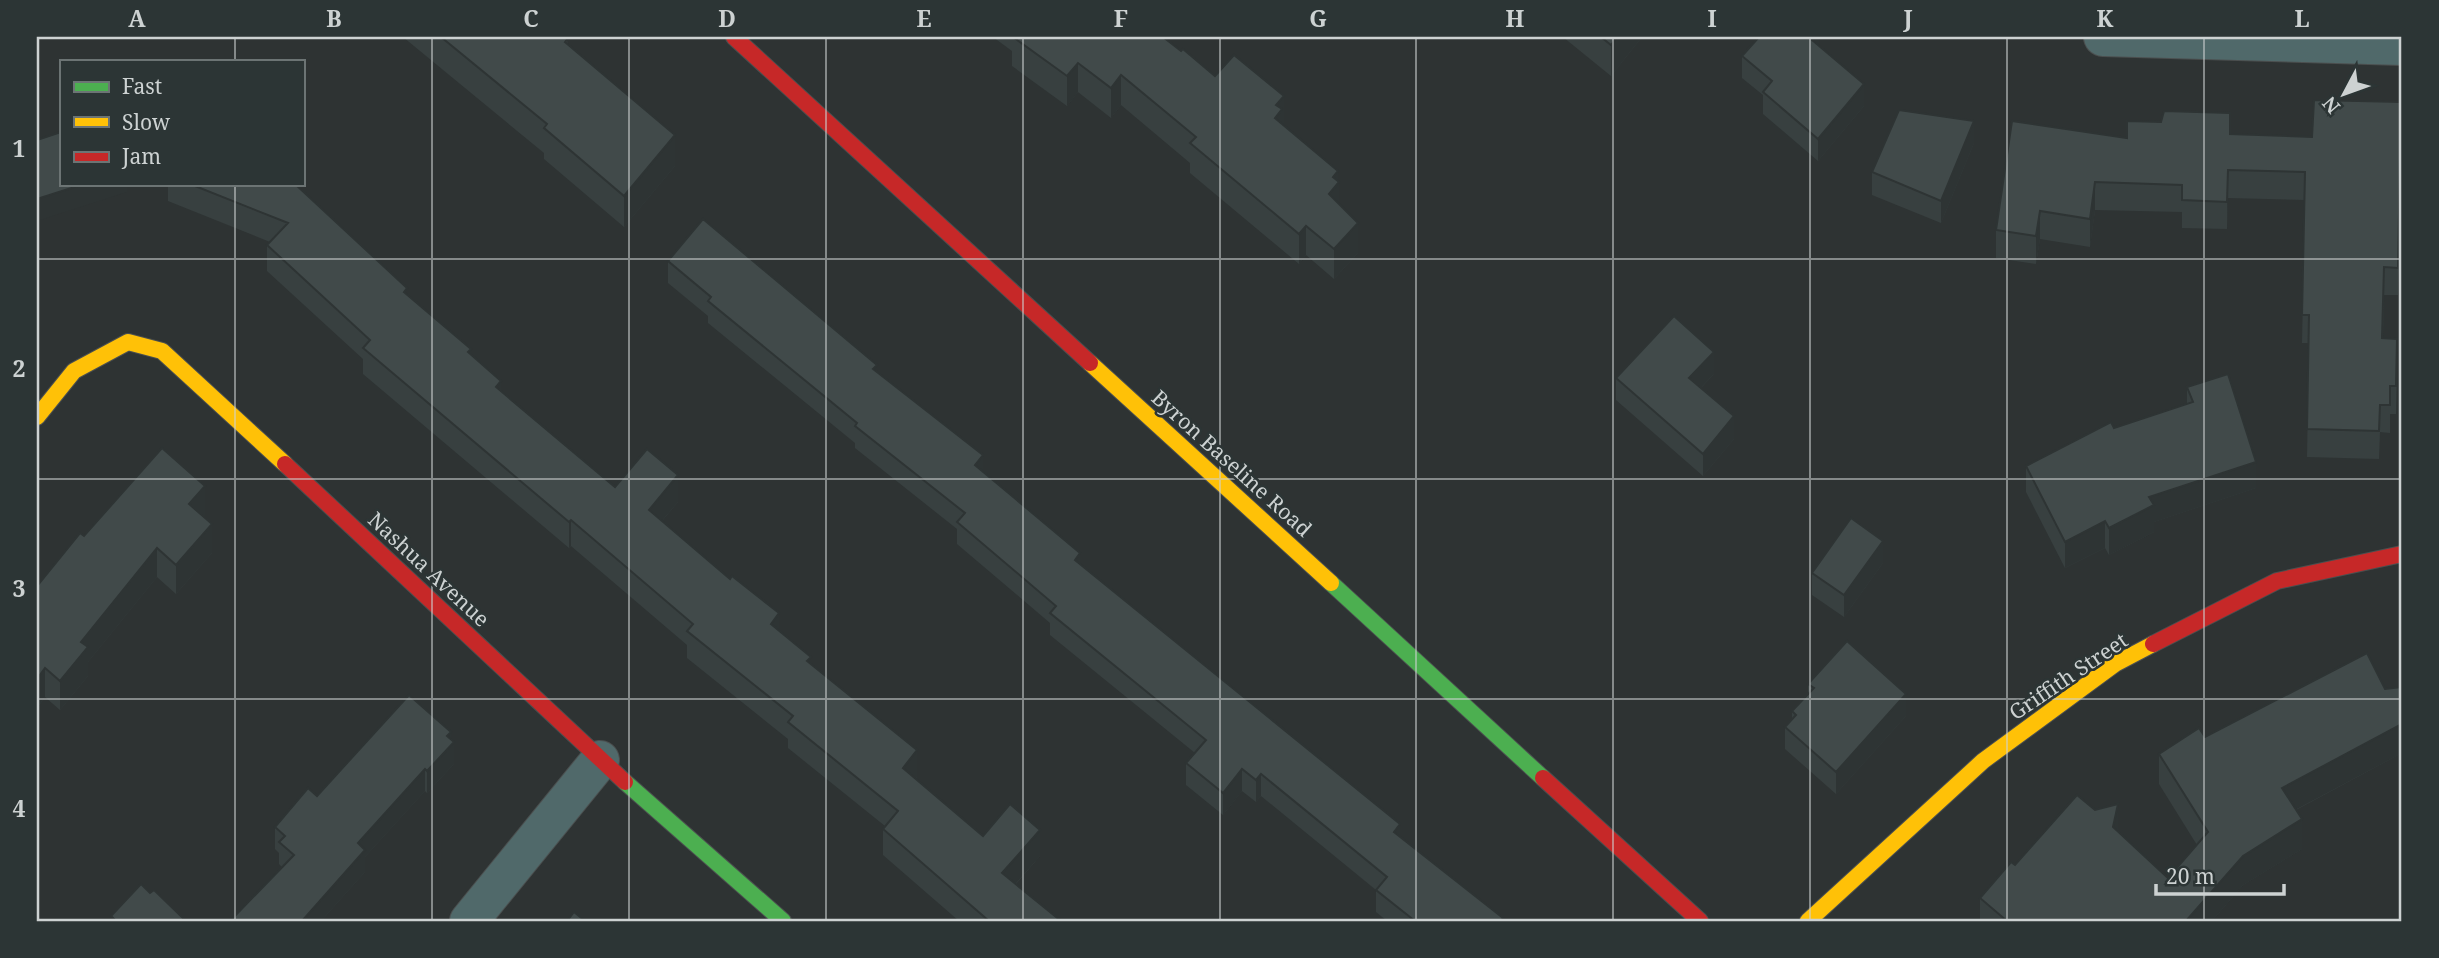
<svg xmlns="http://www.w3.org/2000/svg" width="2439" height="958" font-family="'Noto Serif',serif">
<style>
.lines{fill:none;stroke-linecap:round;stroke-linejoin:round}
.street-casing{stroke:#4b4f4f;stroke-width:40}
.fast-casing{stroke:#4b4f4f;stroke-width:18}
.slow-casing{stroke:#4b4f4f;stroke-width:18}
.jam-casing{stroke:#4b4f4f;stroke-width:18}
.street{stroke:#50696a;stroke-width:38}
.fast{stroke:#4caf50;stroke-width:16}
.slow{stroke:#ffc107;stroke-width:16}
.jam{stroke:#c62828;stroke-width:16}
.wall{fill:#384040}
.shaded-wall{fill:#2e3434}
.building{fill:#414a4a;stroke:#2e3434;stroke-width:2}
.grid{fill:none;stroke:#cdd2d2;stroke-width:2;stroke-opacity:0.55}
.labels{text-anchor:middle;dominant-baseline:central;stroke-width:5;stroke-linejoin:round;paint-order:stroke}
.street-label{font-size:21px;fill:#cdd2d2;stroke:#2c3535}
.neatline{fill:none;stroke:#cdd2d2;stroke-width:2.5}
.grid-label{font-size:23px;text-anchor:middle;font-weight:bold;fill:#cdd2d2}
</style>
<rect width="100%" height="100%" fill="#2e3333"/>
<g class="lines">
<defs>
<g id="street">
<polyline points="2103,37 2402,46"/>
<polyline points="469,921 600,760"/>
</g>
<g id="fast">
<polyline points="1331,583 1543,778"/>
<polyline points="625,782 783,921"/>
</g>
<g id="slow">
<polyline points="1090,363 1331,583"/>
<polyline points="37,417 74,371 128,342 162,351 285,464"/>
<polyline points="1808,921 1983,761 2115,664 2153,644"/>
</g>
<g id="jam">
<polyline points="734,37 1090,363"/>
<polyline points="285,464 625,782"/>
<polyline points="2153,644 2277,581 2402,554"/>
<polyline points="1543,778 1700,921"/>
</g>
</defs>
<use href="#street" class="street-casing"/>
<use href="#fast" class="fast-casing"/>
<use href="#slow" class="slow-casing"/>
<use href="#jam" class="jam-casing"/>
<use href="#street" class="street"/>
<use href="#fast" class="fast"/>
<use href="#slow" class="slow"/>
<use href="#jam" class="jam"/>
</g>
<g class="wall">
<polygon points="403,37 566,37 568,44 675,166 624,227 544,159 544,153"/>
<polygon points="993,37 1163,37 1215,76 1284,125 1338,181 1339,204 1358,253 1334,279 1306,255 1299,264 1190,173 1190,163 1121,105 1111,118 1078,92 1067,106 1012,66 1012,51"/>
<polygon points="1563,37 1642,37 1611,76"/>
<polygon points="1819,37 1819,46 1864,106 1818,161 1763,114 1763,95 1742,78 1742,56"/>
<polygon points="2402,102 2402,186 2400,186 2398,295 2384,295 2383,338 2397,367 2396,414 2390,414 2390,433 2380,432 2379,459 2307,457 2309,343 2302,343 2305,200 2228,198 2227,229 2182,228 2182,212 2095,210 2090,247 2040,239 2036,264 1996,258 1996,230 2127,138 2230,134 2312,137"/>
<polygon points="1974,143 1941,223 1872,195 1872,172"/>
<polygon points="168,184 295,184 407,294 471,355 501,391 615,487 678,502 662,521 779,631 917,777 916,779 983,836 1040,856 1016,884 1061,921 959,921 883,855 883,829 885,826 788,748 788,739 687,658 687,645 571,546 569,548 363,374 363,359 267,271 267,245 270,242 168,201"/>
<polygon points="668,261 877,372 1080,564 1400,837 1503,921 1387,921 1376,912 1376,890 1261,796 1256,802 1242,791 1223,815 1186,785 1186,763 1195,753 1050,635 1050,623 957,544 957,529 855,448 855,443 708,323 708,316 668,283"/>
<polygon points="1714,374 1701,388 1734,439 1703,476 1616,400 1616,378"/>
<polygon points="2187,387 2256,488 2154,522 2154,532 2109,555 2105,548 2065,568 2026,492 2026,466 2114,428 2187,404"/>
<polygon points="205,515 204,516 212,553 176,594 157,577 88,662 88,676 60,710 45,697 37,708 37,586 84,536"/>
<polygon points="1883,563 1844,617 1812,595 1812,573"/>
<polygon points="1808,684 1906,716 1836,794 1785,749 1785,727 1792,720 1792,711 1808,693"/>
<polygon points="2205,737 2402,753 2296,810 2302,849 2243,885 2212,921 1980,921 1980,898 2015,865 2118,832 2168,878 2197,845 2159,784 2159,754"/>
<polygon points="451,740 454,764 427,793 425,791 365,857 365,872 321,921 230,921 282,867 279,864 279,853 275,849 275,827 317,796"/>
</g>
<g class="shaded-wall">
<polygon points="1617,37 1642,37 1611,76 1611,45"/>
<polygon points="1815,37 1819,37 1819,54 1812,40"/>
<polygon points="1078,63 1078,92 1067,106 1067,76"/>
<polygon points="1121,75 1121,105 1111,118 1111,88"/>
<polygon points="1864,84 1864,106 1818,161 1818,139"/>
<polygon points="1284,96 1284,126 1275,118 1276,105"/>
<polygon points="1974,121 1974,143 1941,223 1941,201"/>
<polygon points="675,135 675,166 624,227 624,196"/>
<polygon points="2228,170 2228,198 2227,229 2227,202"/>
<polygon points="1338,171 1338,184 1339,182 1339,212 1329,194 1333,177"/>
<polygon points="2095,182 2095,210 2090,247 2090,219"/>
<polygon points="84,184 127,184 127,192 37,221 37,199"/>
<polygon points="2040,211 2040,239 2036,264 2036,236"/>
<polygon points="1358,223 1358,253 1334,279 1334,249"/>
<polygon points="1306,226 1306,255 1299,264 1299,234"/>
<polygon points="1714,352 1714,374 1689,400 1689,378"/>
<polygon points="501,381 501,407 496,387"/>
<polygon points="1734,416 1734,439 1703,476 1703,454"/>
<polygon points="983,455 983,477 975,465"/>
<polygon points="2256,462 2256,488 2154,522 2154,532 2109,555 2109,528 2149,497"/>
<polygon points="678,475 678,502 649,536 649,510"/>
<polygon points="205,486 205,515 189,533 189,504"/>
<polygon points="571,520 571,546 569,548 569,522"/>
<polygon points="2105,521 2105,548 2065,568 2065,542"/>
<polygon points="212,524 212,553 176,594 176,565"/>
<polygon points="1883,541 1883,563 1844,617 1844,595"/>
<polygon points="157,548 157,577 88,662 88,676 60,710 60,681 81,642"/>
<polygon points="1080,553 1080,575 1075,560"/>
<polygon points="779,613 779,639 771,624"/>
<polygon points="45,668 45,697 37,708 37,679"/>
<polygon points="1906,694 1906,716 1836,794 1836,772"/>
<polygon points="2402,724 2402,753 2282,817 2282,788"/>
<polygon points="451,732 451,745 454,742 454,764 427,793 427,771 447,736"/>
<polygon points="917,750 917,777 903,794 903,768"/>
<polygon points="425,769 425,791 365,857 365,872 321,921 302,921 358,843"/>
<polygon points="1242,769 1242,791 1223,815 1223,793"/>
<polygon points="1261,774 1261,796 1256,802 1256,780"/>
<polygon points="2118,804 2118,834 2113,827"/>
<polygon points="2302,819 2302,849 2243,885 2212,921 2186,921 2243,856"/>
<polygon points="1400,824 1400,847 1394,832"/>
<polygon points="1040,830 1040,856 1002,899 1002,873"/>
</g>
<g class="building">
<polygon points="441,37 566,37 568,38 565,42 675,135 624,196 544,128 547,124"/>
<polygon points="1013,37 1163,37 1181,51 1183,49 1215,76 1234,55 1284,96 1276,105 1282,109 1275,118 1338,171 1333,177 1339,182 1329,194 1358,223 1334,249 1306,226 1299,234 1190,143 1196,137 1121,75 1111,88 1078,63 1067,76"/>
<polygon points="1601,37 1617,37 1611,45"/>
<polygon points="1759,37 1815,37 1812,40 1864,84 1818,139 1763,92 1772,81 1742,56"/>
<polygon points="2314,100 2402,102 2402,159 2400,159 2398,268 2384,267 2382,338 2397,339 2396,386 2390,386 2390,405 2380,405 2379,431 2307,429 2309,315 2302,315 2305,172 2228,170 2227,202 2182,200 2182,185 2095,182 2090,219 2040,211 2036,236 1996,230 2012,121 2127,138 2127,121 2161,122 2164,111 2230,113 2230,134 2312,137"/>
<polygon points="1899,110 1974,121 1941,201 1872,172"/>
<polygon points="61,132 61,184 84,184 37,199 37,140"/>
<polygon points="190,184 295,184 407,288 404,292 471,349 468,352 501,381 496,387 615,487 647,449 678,475 649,510 730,579 732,576 779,613 771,624 811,657 807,661 917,750 903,768 983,836 1010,804 1040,830 1002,873 1061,921 989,921 883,829 898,811 788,722 793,716 687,631 693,624 571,520 569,522 363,348 370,340 267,245 288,223"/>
<polygon points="703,219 877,365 873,369 983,455 975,465 1080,553 1075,560 1400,824 1394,832 1503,918 1501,921 1415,921 1376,890 1387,877 1261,774 1256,780 1242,769 1223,793 1186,763 1206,740 1050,613 1056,606 957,522 965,513 855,426 857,423 708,301 711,297 668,261"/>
<polygon points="1674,316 1714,352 1689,378 1734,416 1703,454 1616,378"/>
<polygon points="2228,374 2256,462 2149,497 2154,505 2109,528 2105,521 2065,542 2026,466 2111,422 2114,428 2193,402 2187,387"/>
<polygon points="162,448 205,486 189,504 212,524 176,565 157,548 81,642 88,647 60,681 45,668 37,679 37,586 80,533 84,536"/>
<polygon points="1851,518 1883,541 1844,595 1812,573"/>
<polygon points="1847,641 1906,694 1836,772 1785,727 1796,715 1792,711 1814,688 1808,684"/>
<polygon points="2367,653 2385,689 2402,687 2402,724 2282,788 2302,819 2243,856 2186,921 2007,921 1980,898 2011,862 2015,865 2077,795 2095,810 2118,804 2113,827 2168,878 2208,832 2159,754 2199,728 2205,737"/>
<polygon points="409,695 451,732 447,736 454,742 427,771 425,769 358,843 365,850 302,921 230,921 294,855 279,842 285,836 275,827 308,788 317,796"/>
<polygon points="141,884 150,893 154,890 186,921 116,921 111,916"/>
<polygon points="574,912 585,921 567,921"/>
</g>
<path class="grid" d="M235,37V61M432,37V921M629,37V921M826,37V921M1023,37V921M1220,37V921M1416,37V921M1613,37V921M1810,37V921M2007,37V921M2204,37V921M235,184V921M37,259H2402M37,479H2402M37,699H2402"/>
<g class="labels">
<g class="street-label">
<text transform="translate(1232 463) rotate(42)">Byron Baseline Road</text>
<text transform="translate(429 569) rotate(43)">Nashua Avenue</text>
<text transform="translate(2068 676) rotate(-34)">Griffith Street</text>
</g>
</g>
<rect width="2439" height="958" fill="none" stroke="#2c3535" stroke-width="77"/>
<rect x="60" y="60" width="245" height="126" fill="#2c3535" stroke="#6c7474" stroke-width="2"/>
<rect x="74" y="82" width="35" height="10" fill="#4caf50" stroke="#6c7474" stroke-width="2"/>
<text x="122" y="94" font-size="21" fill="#cdd2d2">Fast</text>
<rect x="74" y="117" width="35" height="10" fill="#ffc107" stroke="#6c7474" stroke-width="2"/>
<text x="122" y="130" font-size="21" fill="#cdd2d2">Slow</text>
<rect x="74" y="152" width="35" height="10" fill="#c62828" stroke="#6c7474" stroke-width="2"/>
<text x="122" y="164" font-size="21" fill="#cdd2d2">Jam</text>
<g transform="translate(2344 94) rotate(229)" stroke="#2c3535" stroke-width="5" paint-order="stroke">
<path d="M0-5L12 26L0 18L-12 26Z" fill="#cdd2d2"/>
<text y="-10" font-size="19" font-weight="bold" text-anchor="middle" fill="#cdd2d2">N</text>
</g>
<path d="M2156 884v10h128v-10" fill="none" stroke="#cdd2d2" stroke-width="3.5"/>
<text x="2166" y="884" font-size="21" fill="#cdd2d2" stroke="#2c3535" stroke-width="5" paint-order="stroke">20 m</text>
<rect x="38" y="38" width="2362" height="882" class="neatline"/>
<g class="grid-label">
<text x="137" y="27">A</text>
<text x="334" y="27">B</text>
<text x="531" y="27">C</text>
<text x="727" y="27">D</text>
<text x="924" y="27">E</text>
<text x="1121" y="27">F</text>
<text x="1318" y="27">G</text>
<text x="1515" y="27">H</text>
<text x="1712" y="27">I</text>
<text x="1908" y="27">J</text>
<text x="2105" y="27">K</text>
<text x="2302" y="27">L</text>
<text x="19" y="157">1</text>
<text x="19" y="377">2</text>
<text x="19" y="597">3</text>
<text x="19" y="817">4</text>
</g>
</svg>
